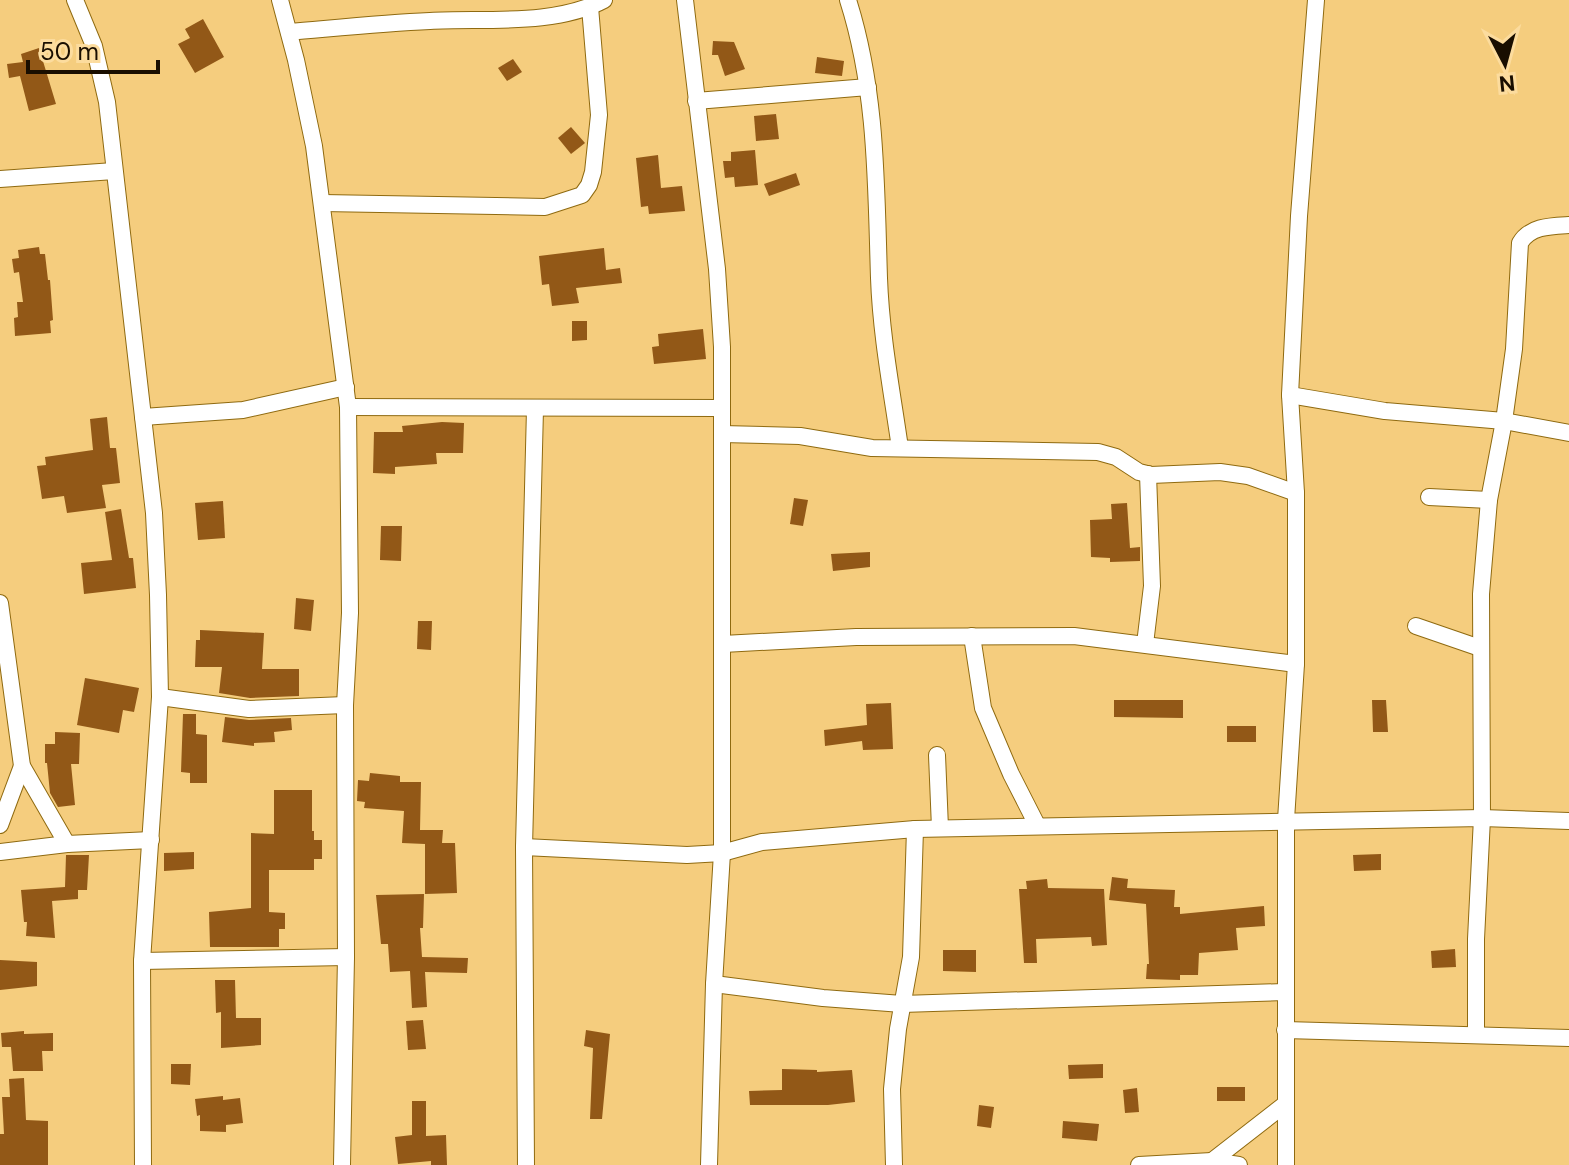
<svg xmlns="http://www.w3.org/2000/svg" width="1569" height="1165" font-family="'DM Sans',sans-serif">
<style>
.building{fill:#925817}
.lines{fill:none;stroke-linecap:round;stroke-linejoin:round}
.street-casing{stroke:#8f6a10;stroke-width:18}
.street{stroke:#fff;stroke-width:16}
</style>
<rect width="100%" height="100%" fill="#f5cd7e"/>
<g class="building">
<polygon points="203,19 224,57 195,73 178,44 190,38 185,29"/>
<polygon points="713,41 734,42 745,69 725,76 718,55 712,55"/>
<polygon points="39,48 56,104 29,111 20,76 9,78 7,64 23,62 21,54"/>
<polygon points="817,57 844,61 842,76 815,73"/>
<polygon points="513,59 522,72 507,81 498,68"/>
<polygon points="776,114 779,139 756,141 754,116"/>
<polygon points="571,127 585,143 571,154 558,138"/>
<polygon points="755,150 758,185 735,187 734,177 725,178 723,161 731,161 731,152"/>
<polygon points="658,155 661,188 682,186 685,211 649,214 648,206 641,207 636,158"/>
<polygon points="796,173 800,185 769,196 764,184"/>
<polygon points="39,247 40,254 45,254 48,280 50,280 53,320 50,321 51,333 15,336 14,318 18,317 17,302 23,302 19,272 14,273 12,259 19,258 18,250"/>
<polygon points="604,248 606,270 620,268 622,283 576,288 579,303 552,306 549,284 542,285 539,256"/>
<polygon points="572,321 587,321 587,340 572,341"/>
<polygon points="703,329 706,359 654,364 652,347 659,346 658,334"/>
<polygon points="107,417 110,448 116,448 120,483 102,485 106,508 67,513 64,496 42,499 37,466 46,465 45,457 93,450 90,419"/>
<polygon points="442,422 464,423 463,453 436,453 437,464 395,467 395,474 373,473 374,432 403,432 402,426"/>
<polygon points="794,498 808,500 803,526 790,524"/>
<polygon points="223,501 225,538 198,540 195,503"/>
<polygon points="1127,503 1130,548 1140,547 1140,561 1110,562 1110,558 1091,557 1090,520 1112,519 1111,504"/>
<polygon points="121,509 129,558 133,558 136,588 84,594 81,563 112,560 105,512"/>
<polygon points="381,526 402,526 401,561 380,560"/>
<polygon points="870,552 870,567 833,571 831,554"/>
<polygon points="296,598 314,600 311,631 294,629"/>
<polygon points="418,621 432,621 431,650 417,649"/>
<polygon points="200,630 264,633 262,669 299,669 299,696 250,698 219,693 222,667 195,667 196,640 200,640"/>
<polygon points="85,678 139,688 134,712 123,710 119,733 77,725"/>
<polygon points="1114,700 1183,700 1183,718 1114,717"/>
<polygon points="1372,700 1386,700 1388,732 1373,732"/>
<polygon points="891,703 893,749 863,750 862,741 825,746 824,730 867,725 866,704"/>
<polygon points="183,714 196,714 196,734 207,735 207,783 190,783 190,773 181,772"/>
<polygon points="225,717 249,720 291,718 292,730 274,732 275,742 254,743 254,746 222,742"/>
<rect x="1227" y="726" width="29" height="16"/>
<polygon points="55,732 80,733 79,764 71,764 75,805 58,807 50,793 47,763 45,763 45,744 55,744"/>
<polygon points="370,773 400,776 400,782 421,782 420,830 443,830 442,843 455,843 457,893 425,894 425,844 402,843 404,811 364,808 365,802 357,801 358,780 369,781"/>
<polygon points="274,790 312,790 312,831 314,831 314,840 322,840 322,859 314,859 314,870 269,870 269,912 285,913 285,929 279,929 279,947 210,947 209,912 251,908 251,833 274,834"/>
<polygon points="194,852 194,869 164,871 164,853"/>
<polygon points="1381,854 1381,870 1354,871 1353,855"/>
<polygon points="66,855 89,855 87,890 78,890 78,899 52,901 55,938 26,936 27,922 24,922 21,890 65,887"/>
<polygon points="1112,877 1128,879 1127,888 1175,890 1174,907 1180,907 1180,914 1264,906 1265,926 1236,928 1238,950 1199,953 1198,975 1180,975 1180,980 1146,979 1147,964 1149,964 1146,904 1109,900"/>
<polygon points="1047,879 1048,888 1104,889 1107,945 1092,946 1091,937 1036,939 1037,963 1024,963 1019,889 1027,889 1026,881"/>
<polygon points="424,894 423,928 420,928 422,957 468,958 467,973 425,972 427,1007 412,1008 410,971 390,972 388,944 381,944 376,895"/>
<polygon points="1455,949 1456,967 1432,968 1431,951"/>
<polygon points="943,950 976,950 976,972 943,971"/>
<polygon points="0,960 37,962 37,986 0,990"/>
<polygon points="215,980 235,980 236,1018 261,1018 261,1045 221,1048 221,1012 216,1013"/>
<polygon points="423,1020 426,1049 408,1050 406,1021"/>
<polygon points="586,1030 610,1034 602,1119 590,1119 593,1048 584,1046"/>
<polygon points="24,1031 24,1034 53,1033 53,1051 42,1051 43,1071 13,1071 11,1047 2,1047 1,1033"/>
<polygon points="171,1064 191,1064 190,1085 171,1084"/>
<polygon points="1103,1064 1103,1078 1069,1079 1068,1065"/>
<polygon points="782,1069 817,1070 817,1072 852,1070 855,1102 828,1105 750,1105 749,1091 782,1090"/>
<polygon points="24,1078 26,1120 48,1121 48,1165 0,1165 0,1134 4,1134 2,1097 10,1097 9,1079"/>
<rect x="1217" y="1087" width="28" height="14"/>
<polygon points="1137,1088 1139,1112 1125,1113 1123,1090"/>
<polygon points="223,1096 223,1100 240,1098 243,1123 226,1125 226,1132 200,1131 200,1115 197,1116 195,1099"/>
<polygon points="412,1101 426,1101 426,1136 446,1135 447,1165 431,1165 431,1161 398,1164 395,1137 412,1135"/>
<polygon points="979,1105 994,1107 991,1128 977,1126"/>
<polygon points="1063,1121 1099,1124 1097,1141 1062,1138"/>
</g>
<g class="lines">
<defs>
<g id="street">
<polyline points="75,0 94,46 107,102 154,513 158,595 160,697 142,961 143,1165"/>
<polyline points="280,0 296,60 314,146 348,407 350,613 345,705 346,957 342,1165"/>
<polyline points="685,0 717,269 722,347 722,853 714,984 709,1165"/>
<path d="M848,0C877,91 876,184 879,278C881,335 892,392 900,448"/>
<path d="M289,32C336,28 383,23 430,21C485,18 555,26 604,0"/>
<polyline points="696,101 868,87"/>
<polyline points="0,179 114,171"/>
<polyline points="322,203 545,207 582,195 589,185 593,172 599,115 590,7"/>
<polyline points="1290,395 1385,411 1504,421 1569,433"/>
<polyline points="348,407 722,408"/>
<polyline points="143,417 243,410 346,387"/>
<polyline points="722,434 800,436 872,448 1098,452 1116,457 1139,472 1151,475 1220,472 1248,476 1296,493"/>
<polyline points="1429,497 1489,500"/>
<polyline points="0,603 22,766 67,844"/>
<polyline points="1416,626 1480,648"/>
<polyline points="972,636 983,708 1011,774 1037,825"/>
<polyline points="723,644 856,637 1074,636 1296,664"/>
<polyline points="1145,644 1152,586 1148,474"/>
<polyline points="160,697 249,709 345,705"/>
<polyline points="937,755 940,828"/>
<polyline points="0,825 22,766"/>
<polyline points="524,847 687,855 722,853 762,842 915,829 1482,818 1569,821"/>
<polyline points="0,852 67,844 151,840"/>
<polyline points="142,961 346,957"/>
<polyline points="714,984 823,998 902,1004 1284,992"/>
<polyline points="1285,1030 1569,1038"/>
<path d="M1476,1034V939L1482,818L1481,594L1489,500L1504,421L1514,349L1520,243C1530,226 1551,226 1569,225"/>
<polyline points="1212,1161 1284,1105"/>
<polyline points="526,1165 524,847 535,409"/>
<polyline points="894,1165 892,1089 898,1029 911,957 915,829"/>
<polyline points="1139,1165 1212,1161 1239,1165"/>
<polyline points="1286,1165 1286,820 1296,664 1296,493 1290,395 1299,216 1316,0"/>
</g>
</defs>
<use href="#street" class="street-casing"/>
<use href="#street" class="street"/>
</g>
<g transform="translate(1505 64) rotate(174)" stroke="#fcdc9e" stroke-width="6" paint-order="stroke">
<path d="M0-6L14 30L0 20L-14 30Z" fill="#190e00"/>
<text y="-12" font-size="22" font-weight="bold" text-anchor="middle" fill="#190e00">N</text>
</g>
<path d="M28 60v12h130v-12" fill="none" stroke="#190e00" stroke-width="4"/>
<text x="40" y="60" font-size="24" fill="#190e00" stroke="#fcdc9e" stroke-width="6" paint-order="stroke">50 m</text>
</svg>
